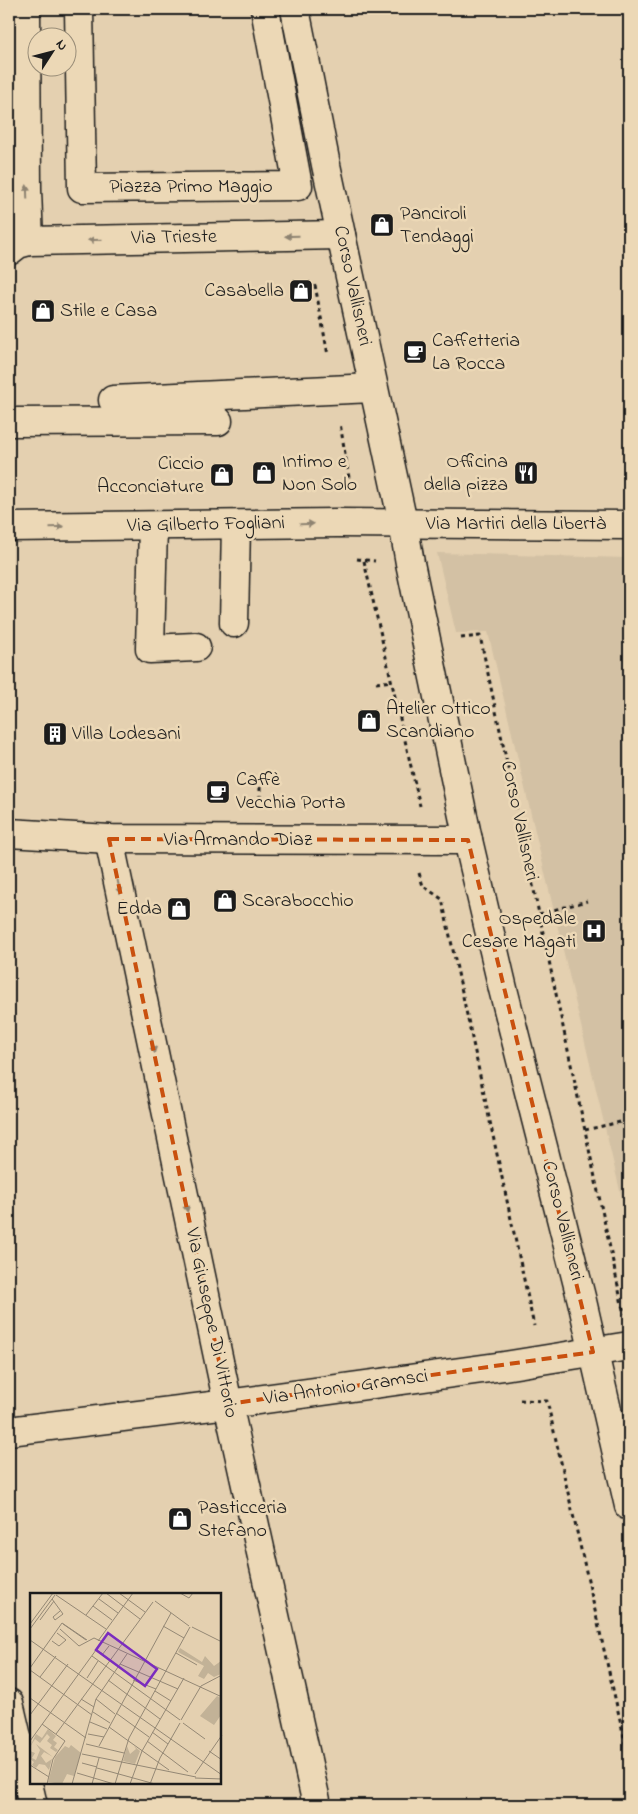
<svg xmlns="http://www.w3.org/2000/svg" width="638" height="1814" font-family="'Indie Flower',sans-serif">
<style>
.built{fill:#d3c1a4}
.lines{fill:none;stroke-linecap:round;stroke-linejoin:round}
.minor-casing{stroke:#1c1c1c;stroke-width:31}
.path{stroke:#1c1c1c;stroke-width:3;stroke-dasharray:4 4;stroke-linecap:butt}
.minor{stroke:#ecd8b6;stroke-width:28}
.oneway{fill:#8e8371}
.marked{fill:none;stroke:#c9500e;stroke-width:4;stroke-dasharray:10 6;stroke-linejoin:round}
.labels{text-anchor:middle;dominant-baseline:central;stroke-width:5;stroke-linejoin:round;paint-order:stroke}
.street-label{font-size:20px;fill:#1c1c1c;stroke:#ecd8b6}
.poi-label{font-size:20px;fill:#1c1c1c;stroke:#ecd8b6;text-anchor:start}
.inset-road{fill:none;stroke:#948875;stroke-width:1}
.view{fill:#7b2cbf;fill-opacity:0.15;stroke:#7b2cbf;stroke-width:2.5}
.inset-edge{fill:none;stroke:#1c1c1c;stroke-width:2.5}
</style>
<rect width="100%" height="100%" fill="#e4d0b0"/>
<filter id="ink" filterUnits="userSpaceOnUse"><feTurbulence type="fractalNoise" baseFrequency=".02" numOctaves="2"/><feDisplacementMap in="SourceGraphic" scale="10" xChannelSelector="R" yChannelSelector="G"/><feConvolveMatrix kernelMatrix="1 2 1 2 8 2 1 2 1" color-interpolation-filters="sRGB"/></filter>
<g filter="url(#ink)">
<polygon class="built" points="437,553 629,558 629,1229 488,632 456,633"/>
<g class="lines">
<defs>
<g id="minor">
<polyline points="26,9 27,190 29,241"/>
<polyline points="79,9 82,188 298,186 265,9"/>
<polyline points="295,9 326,165 403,523 410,563 468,840 503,989 582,1301 629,1506"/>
<polyline points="9,251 18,244 29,241 341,235"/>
<polyline points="113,400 373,388"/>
<polyline points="9,422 218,421"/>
<polyline points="153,526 150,649 196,647"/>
<polyline points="9,527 337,523 629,525"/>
<polyline points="234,623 236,525"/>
<polyline points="9,833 109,839 468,840"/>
<polyline points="109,839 228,1404 317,1805"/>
<polyline points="9,1431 228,1404 504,1366 629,1346"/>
<polyline points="9,1703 33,1805"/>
</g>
</defs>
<use href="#minor" class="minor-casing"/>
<g class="path">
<polyline points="315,285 328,355"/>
<polyline points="338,489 349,478 340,423"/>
<polyline points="357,559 375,561"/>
<polyline points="364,561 420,806"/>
<polyline points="461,638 480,636 624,1314"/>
<polyline points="376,683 392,681"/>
<polyline points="260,807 260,780"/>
<polyline points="419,873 423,886 442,899 534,1326"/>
<polyline points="539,914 587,901"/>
<polyline points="585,1130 629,1120"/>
<polyline points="520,1400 547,1401 629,1759"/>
</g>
<use href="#minor" class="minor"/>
</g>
<defs><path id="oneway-solid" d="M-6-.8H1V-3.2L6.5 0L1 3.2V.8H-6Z" transform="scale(1.25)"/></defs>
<g class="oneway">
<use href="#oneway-solid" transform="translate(27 192) rotate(-92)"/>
<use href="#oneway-solid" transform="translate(292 236) rotate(179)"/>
<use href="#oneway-solid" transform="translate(95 240) rotate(179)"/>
<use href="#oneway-solid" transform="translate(307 524) rotate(-1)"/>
<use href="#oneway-solid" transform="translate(57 527) rotate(-1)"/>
<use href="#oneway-solid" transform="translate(119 887) rotate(78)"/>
<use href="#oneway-solid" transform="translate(153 1046) rotate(78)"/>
<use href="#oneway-solid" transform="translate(186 1205) rotate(78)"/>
</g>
</g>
<path class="marked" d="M109,839L468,840L593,1352L228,1404Z"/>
<defs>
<symbol id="shop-square" viewBox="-11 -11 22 22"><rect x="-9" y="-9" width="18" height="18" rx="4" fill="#1c1c1c" stroke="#ecd8b6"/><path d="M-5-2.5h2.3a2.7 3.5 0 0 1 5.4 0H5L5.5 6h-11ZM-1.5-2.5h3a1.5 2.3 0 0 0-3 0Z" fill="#fff"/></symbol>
<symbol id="cafe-square" viewBox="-11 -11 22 22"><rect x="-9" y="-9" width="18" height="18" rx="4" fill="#1c1c1c" stroke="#ecd8b6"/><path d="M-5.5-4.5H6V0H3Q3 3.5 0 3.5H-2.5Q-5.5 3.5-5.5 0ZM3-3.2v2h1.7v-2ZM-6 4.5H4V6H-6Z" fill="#fff"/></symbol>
<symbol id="restaurant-square" viewBox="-11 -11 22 22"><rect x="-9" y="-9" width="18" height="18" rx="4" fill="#1c1c1c" stroke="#ecd8b6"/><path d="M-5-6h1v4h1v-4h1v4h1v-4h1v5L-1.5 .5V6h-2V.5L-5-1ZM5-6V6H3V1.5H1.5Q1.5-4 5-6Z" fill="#fff"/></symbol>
<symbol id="building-square" viewBox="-11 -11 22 22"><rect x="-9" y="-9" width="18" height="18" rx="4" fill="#1c1c1c" stroke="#ecd8b6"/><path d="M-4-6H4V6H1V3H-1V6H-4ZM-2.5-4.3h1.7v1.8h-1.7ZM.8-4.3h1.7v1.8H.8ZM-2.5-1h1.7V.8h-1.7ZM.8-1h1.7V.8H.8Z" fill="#fff"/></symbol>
<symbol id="hospital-square" viewBox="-11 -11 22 22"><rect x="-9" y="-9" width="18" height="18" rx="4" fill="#1c1c1c" stroke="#ecd8b6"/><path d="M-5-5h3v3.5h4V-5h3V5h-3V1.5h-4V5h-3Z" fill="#fff"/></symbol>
</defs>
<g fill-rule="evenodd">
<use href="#shop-square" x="368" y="211" width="28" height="28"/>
<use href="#shop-square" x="287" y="277" width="28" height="28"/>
<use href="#shop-square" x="29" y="297" width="28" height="28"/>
<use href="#cafe-square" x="401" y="338" width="28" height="28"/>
<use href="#shop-square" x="250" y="459" width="28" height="28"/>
<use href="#restaurant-square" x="512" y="459" width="28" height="28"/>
<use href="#shop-square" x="208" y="461" width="28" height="28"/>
<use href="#shop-square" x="355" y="707" width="28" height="28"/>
<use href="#building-square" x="41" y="720" width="28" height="28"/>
<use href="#cafe-square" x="204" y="778" width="28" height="28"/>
<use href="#shop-square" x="211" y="887" width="28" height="28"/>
<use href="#shop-square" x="165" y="895" width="28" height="28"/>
<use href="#hospital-square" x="580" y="917" width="28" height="28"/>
<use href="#shop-square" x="166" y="1505" width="28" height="28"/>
</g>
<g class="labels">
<g class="street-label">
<text x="191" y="187">Piazza Primo Maggio</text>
<text transform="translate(174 238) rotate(-1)">Via Trieste</text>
<text transform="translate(352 286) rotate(78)">Corso Vallisneri</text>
<text x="516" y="524">Via Martiri della Libertà</text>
<text transform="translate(206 525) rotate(-1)">Via Gilberto Fogliani</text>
<text transform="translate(519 821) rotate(78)">Corso Vallisneri</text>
<text x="238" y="840">Via Armando Diaz</text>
<text transform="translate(562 1221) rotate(76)">Corso Vallisneri</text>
<text transform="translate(211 1323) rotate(78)">Via Giuseppe Di Vittorio</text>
<text transform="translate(346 1388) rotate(-8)">Via Antonio Gramsci</text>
</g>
<g class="poi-label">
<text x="400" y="214">Panciroli<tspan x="400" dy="23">Tendaggi</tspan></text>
<text x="284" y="291" text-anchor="end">Casabella</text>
<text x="60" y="311">Stile e Casa</text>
<text x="432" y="341">Caffetteria<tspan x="432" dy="23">La Rocca</tspan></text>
<text x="282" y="462">Intimo e<tspan x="282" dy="23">Non Solo</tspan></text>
<text x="508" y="462" text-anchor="end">Officina<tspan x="508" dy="23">della pizza</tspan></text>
<text x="204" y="464" text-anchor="end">Ciccio<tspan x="204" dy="23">Acconciature</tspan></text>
<text x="386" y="709">Atelier Ottico<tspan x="386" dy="23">Scandiano</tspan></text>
<text x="72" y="734">Villa Lodesani</text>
<text x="236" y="780">Caffè<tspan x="236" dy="23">Vecchia Porta</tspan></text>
<text x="242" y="901">Scarabocchio</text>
<text x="162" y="909" text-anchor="end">Edda</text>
<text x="576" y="919" text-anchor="end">Ospedale<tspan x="576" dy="23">Cesare Magati</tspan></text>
<text x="198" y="1508">Pasticceria<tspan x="198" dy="23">Stefano</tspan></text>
</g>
</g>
<g transform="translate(30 1593)">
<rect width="191" height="191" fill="#e4d0b0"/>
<path d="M150,55L172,69L175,63L184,73L191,68V81L184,84L178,80L174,86L168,83L174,73L148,59ZM187,103L191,105V122L184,132L170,123ZM18,136L26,143L23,147L27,150L24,154L28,157L26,159L20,155L22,152L17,148L20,144L17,141L10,150L5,146L0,154L6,141L12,145ZM6,151L23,164L14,159L11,163L16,170L22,166L19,177L15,172L9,171L6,175L2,172L4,169L0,166V158L5,160L2,165L6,167L10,157ZM41,152L51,160L44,183L37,181L32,191L18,189L25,164L35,153L39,155ZM97,153L100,161L106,156L104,153L110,158L105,171L93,168Z" fill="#c2b297"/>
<path class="inset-road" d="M76,0L110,26M89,0L115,19M150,0L159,5L163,0M26,2L76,36M22,6L33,21L25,27L23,24L30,18M69,6L88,20M125,8L159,33M63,13L82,27M56,22L73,0M10,27L24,8M32,30L57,47M0,31L23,0M33,31L56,47M133,33L154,45M162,34L192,49M0,36L25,2M30,36L49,53L64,45L192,104M0,47L192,182M22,48L29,53L36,47L27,40M68,48L103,0M79,53L72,62L80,67M146,60L167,72M62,63L150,127M90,71L148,96M0,75L32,30M0,77L62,122M10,84L26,63M57,85L68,68M78,87L130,126M103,87L126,96M125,98L141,108M0,105L56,145M51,106L64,114M66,106L85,121M63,119L80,130M86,120L119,144M0,122L38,71M151,127L171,93L192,82M60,129L77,136M153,130L175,146M12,131L35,148L23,166L17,191M79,134L139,177M122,139L138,151M26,141L123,9M58,141L74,144M0,148L66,57L73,61M117,148L158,179M56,151L94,160M69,153L141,20M179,158L192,167M52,161L166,184M52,170L67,174M0,172L19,184M67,175L125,191M47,180L84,191M165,181L192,142M165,185L192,186M42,191L66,106L97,61M62,191L69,165M85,191L99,145L160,34M100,191L112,158L154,85M120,191L130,165L150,130"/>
<path class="view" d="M78,40L127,76L115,93L66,57Z"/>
<rect width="191" height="191" class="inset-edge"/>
</g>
<rect width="638" height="1814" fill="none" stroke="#ecd8b6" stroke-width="30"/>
<rect x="15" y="15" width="608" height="1784" fill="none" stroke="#1c1c1c" stroke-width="2" filter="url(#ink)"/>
<g transform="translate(52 52) rotate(54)"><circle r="24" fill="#ecd8b6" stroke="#998d78"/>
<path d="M0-4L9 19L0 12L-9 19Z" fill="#1c1c1c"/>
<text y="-8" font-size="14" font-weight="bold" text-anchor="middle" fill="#1c1c1c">N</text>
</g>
</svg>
